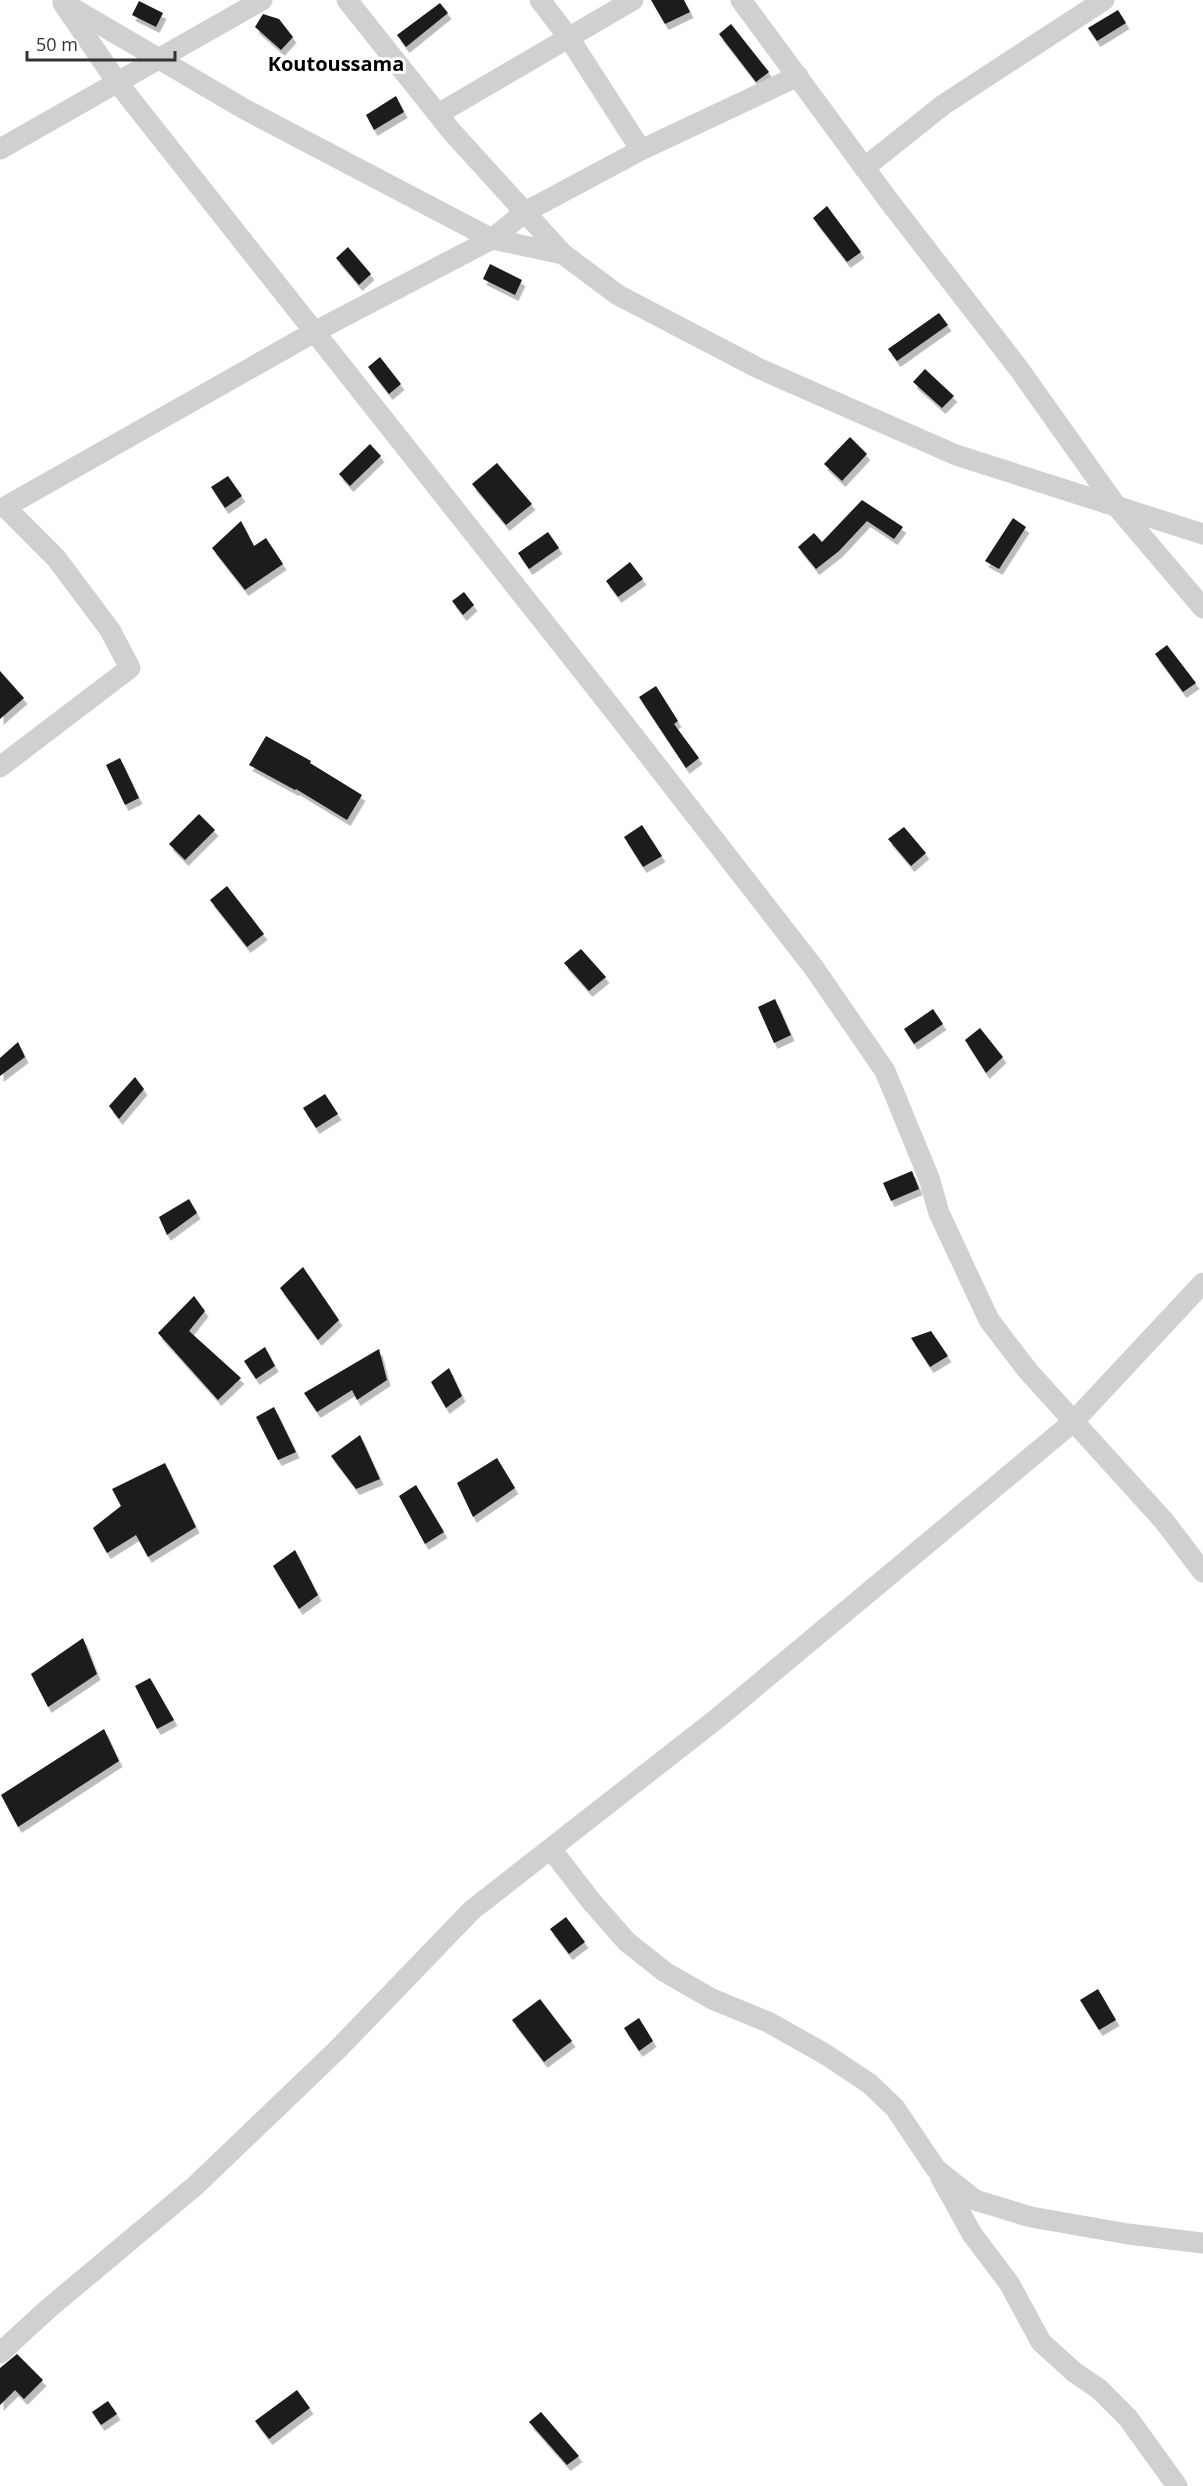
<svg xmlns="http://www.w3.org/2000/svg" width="1203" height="2486" font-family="'Open Sans',sans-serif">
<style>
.building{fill:#1a1a1a;filter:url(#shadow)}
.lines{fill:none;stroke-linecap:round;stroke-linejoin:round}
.minor{stroke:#d0d0d0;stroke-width:21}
.labels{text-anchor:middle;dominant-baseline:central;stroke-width:6;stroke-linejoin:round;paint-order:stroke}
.quarter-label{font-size:20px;font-weight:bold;fill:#000;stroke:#fff}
</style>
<defs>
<filter id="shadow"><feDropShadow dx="3.5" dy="6" stdDeviation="0" flood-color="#0004"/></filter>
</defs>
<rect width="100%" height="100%" fill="#fff"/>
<g class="building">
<polygon points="651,0 684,0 690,12 665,24"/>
<polygon points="139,1 163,13 156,27 132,15"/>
<polygon points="440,3 448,13 406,47 397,35"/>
<polygon points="1118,10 1126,23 1097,41 1088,28"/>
<polygon points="263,14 279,19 293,37 281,50 255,27"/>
<polygon points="731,24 769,72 756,82 719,34"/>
<polygon points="396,96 404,112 374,130 366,115"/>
<polygon points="827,206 861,252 847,262 813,218"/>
<polygon points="348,247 371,274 359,285 336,258"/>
<polygon points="490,264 522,280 515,295 483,279"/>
<polygon points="939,313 948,325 897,361 888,349"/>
<polygon points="380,357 401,384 389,394 368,367"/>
<polygon points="925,369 954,396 942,408 913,382"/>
<polygon points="850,437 867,454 842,481 824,464"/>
<polygon points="370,444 381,456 350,486 339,474"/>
<polygon points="497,463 532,504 506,525 472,484"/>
<polygon points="228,476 242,496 225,508 211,487"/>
<polygon points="862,500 903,527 894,539 867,521 839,551 816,569 798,547 814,533 822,542"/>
<polygon points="1013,518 1026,527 999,569 985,561"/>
<polygon points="241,521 254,546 266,538 283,564 245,590 212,548"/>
<polygon points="548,532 559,548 529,569 518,553"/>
<polygon points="630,562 643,579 618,597 606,581"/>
<polygon points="464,592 474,605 463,615 452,601"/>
<polygon points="1167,645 1196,683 1183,692 1155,654"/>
<polygon points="0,671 24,698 0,719"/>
<polygon points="656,686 678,721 674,724 699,758 686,768 639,697"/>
<polygon points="266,736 311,761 310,763 362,795 347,820 296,789 295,790 249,765"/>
<polygon points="120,758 139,798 125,805 106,765"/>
<polygon points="199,814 215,830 185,860 169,844"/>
<polygon points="642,825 662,856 643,867 624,837"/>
<polygon points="904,827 926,853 911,866 888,839"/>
<polygon points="227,886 264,934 247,947 210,900"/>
<polygon points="581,949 606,977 589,991 564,963"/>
<polygon points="775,999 791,1035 774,1043 758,1007"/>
<polygon points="933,1009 943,1024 914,1044 904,1029"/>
<polygon points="980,1028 1003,1057 986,1073 965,1040"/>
<polygon points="18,1042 25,1057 0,1076 0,1058"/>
<polygon points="135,1077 144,1089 119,1119 109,1106"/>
<polygon points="325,1094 338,1114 316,1128 303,1108"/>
<polygon points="912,1171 919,1189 891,1201 883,1183"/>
<polygon points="189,1199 197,1213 167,1235 159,1217"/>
<polygon points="303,1267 339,1320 318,1340 280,1288"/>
<polygon points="194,1296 205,1311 189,1331 241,1378 218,1400 158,1333"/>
<polygon points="931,1331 948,1356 930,1367 911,1338"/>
<polygon points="265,1347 275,1366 256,1379 244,1361"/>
<polygon points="379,1349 387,1380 357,1400 352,1390 317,1412 304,1393"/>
<polygon points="449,1368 462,1396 446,1408 431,1382"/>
<polygon points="274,1407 296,1452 278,1460 256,1417"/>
<polygon points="360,1435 380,1479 356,1489 331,1456"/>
<polygon points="497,1458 515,1488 473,1517 457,1483"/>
<polygon points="165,1463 196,1527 148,1557 136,1535 107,1553 93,1528 121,1506 112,1489"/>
<polygon points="416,1485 444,1532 425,1544 399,1496"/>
<polygon points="295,1550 318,1595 299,1609 273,1566"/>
<polygon points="83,1638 97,1674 48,1707 31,1674"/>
<polygon points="150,1678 174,1720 157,1729 135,1686"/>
<polygon points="104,1729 119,1761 18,1827 1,1795"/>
<polygon points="566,1917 585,1942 569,1954 550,1929"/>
<polygon points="1098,1989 1116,2020 1099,2030 1080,2000"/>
<polygon points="540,1999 572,2041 544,2062 512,2020"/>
<polygon points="639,2018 653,2041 639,2051 624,2028"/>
<polygon points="17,2354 43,2380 24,2399 15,2390 0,2405 0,2368"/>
<polygon points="297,2390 310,2408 269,2439 255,2421"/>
<polygon points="108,2401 117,2414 101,2425 92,2412"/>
<polygon points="541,2412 579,2456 567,2465 529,2422"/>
</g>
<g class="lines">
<g class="minor">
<polyline points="347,0 452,132 563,254 618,295 758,368 956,455 1203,534"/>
<polyline points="540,0 569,38 641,150"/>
<polyline points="741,0 889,201 1019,369 1117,507 1203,608"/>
<polyline points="63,3 117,82 615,712 814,968 885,1071 929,1178 939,1213 989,1320 1028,1371 1164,1521 1203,1572"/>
<polyline points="69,6 246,110 492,239 563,254"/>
<polyline points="438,114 633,0"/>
<polyline points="0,149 262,0"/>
<polyline points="864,168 943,105 1104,0"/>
<polyline points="0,767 130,668 110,630 56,558 5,507 316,331 492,239 525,212 641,150 798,76"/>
<polyline points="551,1849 591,1901 627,1942 665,1972 712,1999 768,2022 825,2054 870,2084 895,2108 936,2169 975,2200 1031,2217 1128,2234 1203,2243"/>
<polyline points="941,2178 972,2234 1009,2283 1041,2342 1074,2372 1099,2389 1128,2418 1177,2486"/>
<polyline points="0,2353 49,2308 195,2186 338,2049 472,1910 719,1717 1073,1422 1203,1283"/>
</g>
</g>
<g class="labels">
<g class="quarter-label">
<text x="336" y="63">Koutoussama</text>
</g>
</g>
<path d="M27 51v9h148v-9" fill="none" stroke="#333333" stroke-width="3"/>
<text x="36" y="51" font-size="18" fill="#333333" stroke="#ffffff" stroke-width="4.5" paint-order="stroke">50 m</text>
</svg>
